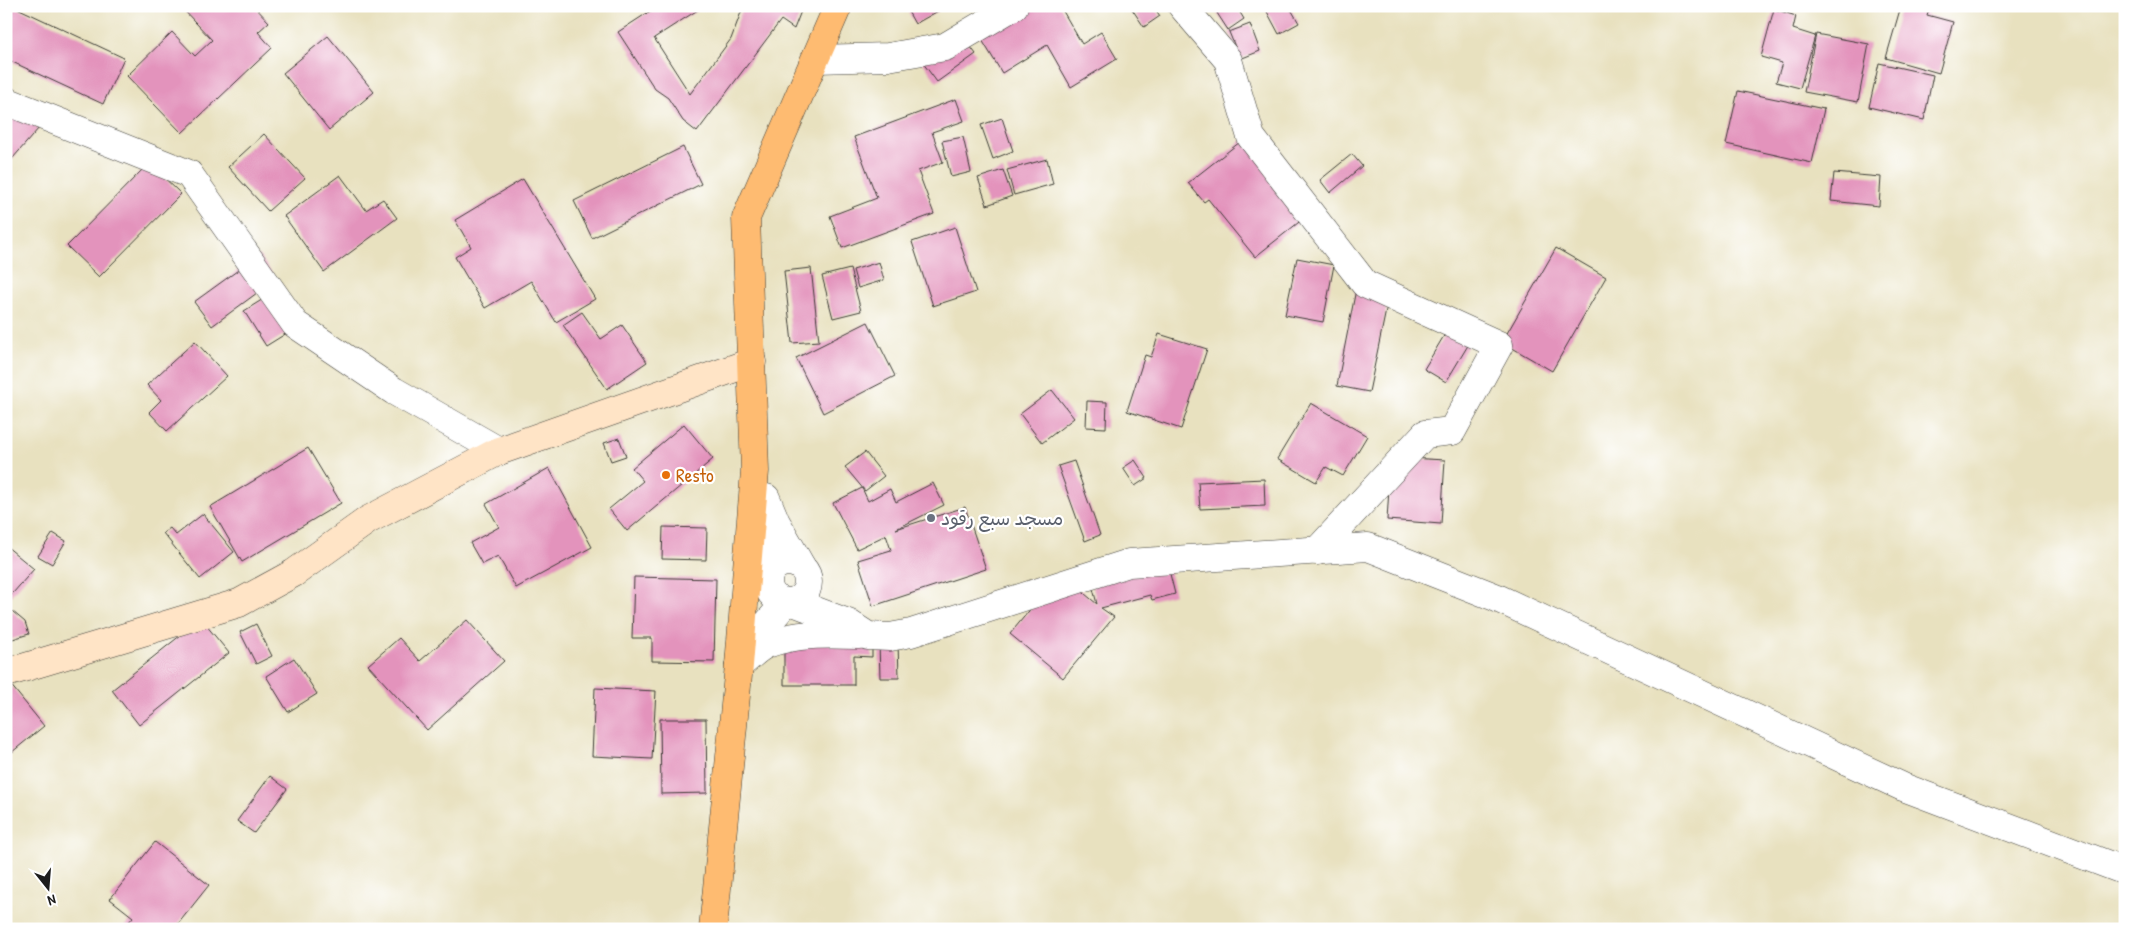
<svg xmlns="http://www.w3.org/2000/svg" width="2131" height="935" font-family="'Patrick Hand','Playpen Sans Arabic',sans-serif">
<style>
.building{fill:#e393bc}
.lines{fill:none;stroke-linecap:round;stroke-linejoin:round}
.minor-casing{stroke:#3b3a34;stroke-width:29}
.secondary-casing{stroke:#3b3a34;stroke-width:29}
.primary-casing{stroke:#3b3a34;stroke-width:29}
.minor{stroke:#fff;stroke-width:28}
.secondary{stroke:#ffe4c6;stroke-width:28}
.primary{stroke:#febb71;stroke-width:28}
.food-dot{fill:#e8710a;stroke:#fff;stroke-width:2}
.worship-dot{fill:#6b7280;stroke:#fff;stroke-width:2}
.labels{text-anchor:middle;dominant-baseline:central;stroke-width:4.5;stroke-linejoin:round;paint-order:stroke}
.food-label{font-size:19px;fill:#c56008;stroke:#fff;text-anchor:start}
.worship-label{font-size:19px;fill:#5b616d;stroke:#fff;text-anchor:start}
</style>
<rect width="100%" height="100%" fill="#fff"/>
<filter id="ink" filterUnits="userSpaceOnUse"><feTurbulence type="fractalNoise" baseFrequency=".02" numOctaves="2"/><feDisplacementMap in="SourceGraphic" scale="10" xChannelSelector="R" yChannelSelector="G"/><feConvolveMatrix kernelMatrix="1 2 1 2 8 2 1 2 1" color-interpolation-filters="sRGB"/></filter>
<filter id="wash" filterUnits="userSpaceOnUse"><feTurbulence type="fractalNoise" baseFrequency=".0096" numOctaves="4" result="noise"/><feDisplacementMap in="SourceGraphic" scale="20" xChannelSelector="R" yChannelSelector="G"/><feGaussianBlur stdDeviation="1.12" result="paint"/><feColorMatrix in="noise" values="0 0 0 0 0 0 0 0 0 0 0 0 0 0 0 0 0 1.4 0 .05"/><feComposite in="paint" operator="in"/></filter>
<g filter="url(#wash)">
<rect width="100%" height="100%" fill="#e8e1bf"/>
<g id="blocks">
<g class="building">
<polygon points="6,6 13,6 124,58 103,104 6,59"/>
<polygon points="180,6 254,6 269,22 258,32 272,48 182,133 127,76 172,32 195,56 212,40"/>
<polygon points="658,6 704,6 654,38 690,94 731,39 743,7 803,6 794,29 781,20 697,132 683,121 668,98 655,89 618,32"/>
<polygon points="905,6 947,6 915,24"/>
<polygon points="1004,6 1060,6 1082,44 1101,32 1117,59 1071,87 1047,45 1002,73 976,30"/>
<polygon points="1130,6 1153,6 1160,16 1144,27"/>
<polygon points="1228,6 1236,6 1244,19 1228,30 1217,13"/>
<polygon points="1264,6 1289,6 1299,23 1279,34"/>
<polygon points="1901,6 1930,6 1927,15 1953,22 1939,73 1886,58"/>
<polygon points="1774,9 1796,16 1793,29 1815,36 1800,88 1776,82 1782,63 1761,57"/>
<polygon points="1250,24 1260,51 1240,59 1229,32"/>
<polygon points="958,30 976,54 937,82 920,59"/>
<polygon points="1816,34 1869,44 1858,102 1804,92"/>
<polygon points="328,36 374,92 329,130 283,73"/>
<polygon points="1879,63 1933,75 1924,120 1869,107"/>
<polygon points="1738,91 1824,109 1812,163 1726,144"/>
<polygon points="956,99 964,121 932,132 943,162 918,171 934,214 842,248 830,216 877,198 854,137"/>
<polygon points="6,107 39,128 6,166"/>
<polygon points="1002,118 1013,151 993,159 981,125"/>
<polygon points="264,134 305,178 268,211 228,167"/>
<polygon points="963,137 971,172 951,177 942,141"/>
<polygon points="1245,138 1308,215 1255,257 1208,199 1204,202 1188,183"/>
<polygon points="683,147 701,184 592,238 574,201"/>
<polygon points="1352,154 1362,166 1330,193 1320,180"/>
<polygon points="1047,159 1053,184 1014,195 1007,170"/>
<polygon points="149,163 181,194 99,277 67,246"/>
<polygon points="1003,170 1012,196 987,205 978,178"/>
<polygon points="1834,173 1881,177 1879,206 1831,201"/>
<polygon points="340,175 366,210 383,199 397,218 324,272 284,216"/>
<polygon points="523,179 595,299 556,322 531,281 485,308 455,257 471,247 455,220"/>
<polygon points="955,227 976,292 933,306 912,242"/>
<polygon points="1556,248 1606,277 1552,371 1502,342"/>
<polygon points="259,255 276,279 212,326 194,302"/>
<polygon points="1297,258 1334,265 1323,322 1285,315"/>
<polygon points="879,262 884,280 858,288 853,270"/>
<polygon points="811,268 819,341 792,343 784,271"/>
<polygon points="850,269 861,311 833,318 822,276"/>
<polygon points="1358,279 1391,286 1369,392 1337,386"/>
<polygon points="273,293 295,328 266,346 244,311"/>
<polygon points="582,312 601,339 622,325 647,362 607,389 563,325"/>
<polygon points="1457,314 1479,327 1446,382 1424,369"/>
<polygon points="868,322 895,376 823,413 796,358"/>
<polygon points="1159,334 1207,349 1181,429 1127,411 1145,355 1151,357"/>
<polygon points="195,341 227,376 167,431 149,412 161,400 147,385"/>
<polygon points="1052,390 1074,418 1042,443 1020,414"/>
<polygon points="1087,401 1107,402 1106,428 1086,427"/>
<polygon points="1311,403 1367,436 1343,476 1326,467 1316,482 1277,459"/>
<polygon points="684,424 713,459 627,531 609,509 643,481 632,468"/>
<polygon points="619,438 626,456 611,461 604,443"/>
<polygon points="308,448 341,503 242,562 210,507"/>
<polygon points="865,452 884,476 865,491 845,467"/>
<polygon points="1391,457 1445,460 1441,524 1387,520"/>
<polygon points="1135,460 1147,478 1135,486 1123,468"/>
<polygon points="1074,461 1100,535 1085,541 1058,466"/>
<polygon points="549,468 592,547 516,588 498,556 482,564 470,543 499,527 486,504"/>
<polygon points="1264,479 1265,506 1200,509 1198,482"/>
<polygon points="933,483 944,505 896,529 965,507 986,569 873,606 858,560 891,550 886,535 857,549 833,503 862,488 868,501 890,489 896,502"/>
<polygon points="203,514 234,552 200,579 163,533 170,528 176,535"/>
<polygon points="663,527 707,528 706,560 662,559"/>
<polygon points="53,533 66,541 52,564 38,556"/>
<polygon points="6,546 34,569 6,601"/>
<polygon points="1167,562 1175,594 1152,600 1150,595 1101,608 1114,617 1063,678 1010,634 1060,573 1097,604 1091,581"/>
<polygon points="634,577 716,579 714,662 652,661 652,638 632,638"/>
<polygon points="6,606 25,622 29,634 6,641"/>
<polygon points="201,619 229,653 139,725 112,690"/>
<polygon points="467,620 504,661 427,730 368,665 399,638 420,661"/>
<polygon points="256,624 272,656 256,664 240,632"/>
<polygon points="784,638 872,639 872,657 854,656 854,685 784,685"/>
<polygon points="879,642 898,642 899,678 880,678"/>
<polygon points="294,658 317,694 288,712 266,676"/>
<polygon points="6,679 44,726 6,757"/>
<polygon points="595,688 656,691 652,759 592,756"/>
<polygon points="660,719 706,719 707,793 661,794"/>
<polygon points="270,776 287,789 254,833 237,821"/>
<polygon points="155,842 209,885 174,929 123,929 133,917 110,899"/>
</g>
</g>
</g>
<g filter="url(#ink)">
<use href="#blocks" fill-opacity="0" stroke="#3b3a34" stroke-width="1"/>
<g class="lines">
<defs>
<g id="minor">
<polyline points="1182,6 1228,60 1251,137 1365,284 1499,345 1452,431 1425,434 1317,551"/>
<polyline points="817,59 888,57 945,47 1014,6"/>
<polyline points="6,101 189,174 295,324 394,391 499,451"/>
<polyline points="766,498 776,522 801,566"/>
<polyline points="759,500 768,577"/>
<circle cx="788" cy="582" r="20"/>
<polyline points="793,602 848,623 868,636 890,637 911,633 1129,563 1368,547 1495,597 1903,787 2125,871"/>
<polyline points="745,656 761,631 786,602"/>
<path d="M739,665C748,659 757,648 767,644C796,633 828,634 859,635"/>
</g>
<polyline id="secondary" points="6,673 239,603 294,573 368,520 499,451 752,362"/>
<polyline id="primary" points="713,929 739,665 755,471 746,218 838,6"/>
</defs>
<use href="#minor" class="minor-casing"/>
<use href="#secondary" class="secondary-casing"/>
<use href="#primary" class="primary-casing"/>
<use href="#minor" class="minor"/>
<use href="#secondary" class="secondary"/>
<use href="#primary" class="primary"/>
</g>
</g>
<circle class="food-dot" cx="666" cy="475" r="5"/>
<circle class="worship-dot" cx="931" cy="518" r="5"/>
<g class="labels">
<g class="food-label">
<text x="676" y="475">Resto</text>
</g>
<g class="worship-label">
<text x="941" y="518">مسجد سبع رقود</text>
</g>
</g>
<rect width="2131" height="935" fill="none" stroke="#fff" stroke-width="25"/>
<g transform="translate(48 888) rotate(163)" stroke="#ffffff" stroke-width="4" paint-order="stroke">
<path d="M0-4L9 19L0 12L-9 19Z" fill="#1c1c1c"/>
<text y="-8" font-size="14" font-weight="bold" text-anchor="middle" fill="#1c1c1c">N</text>
</g>
</svg>
